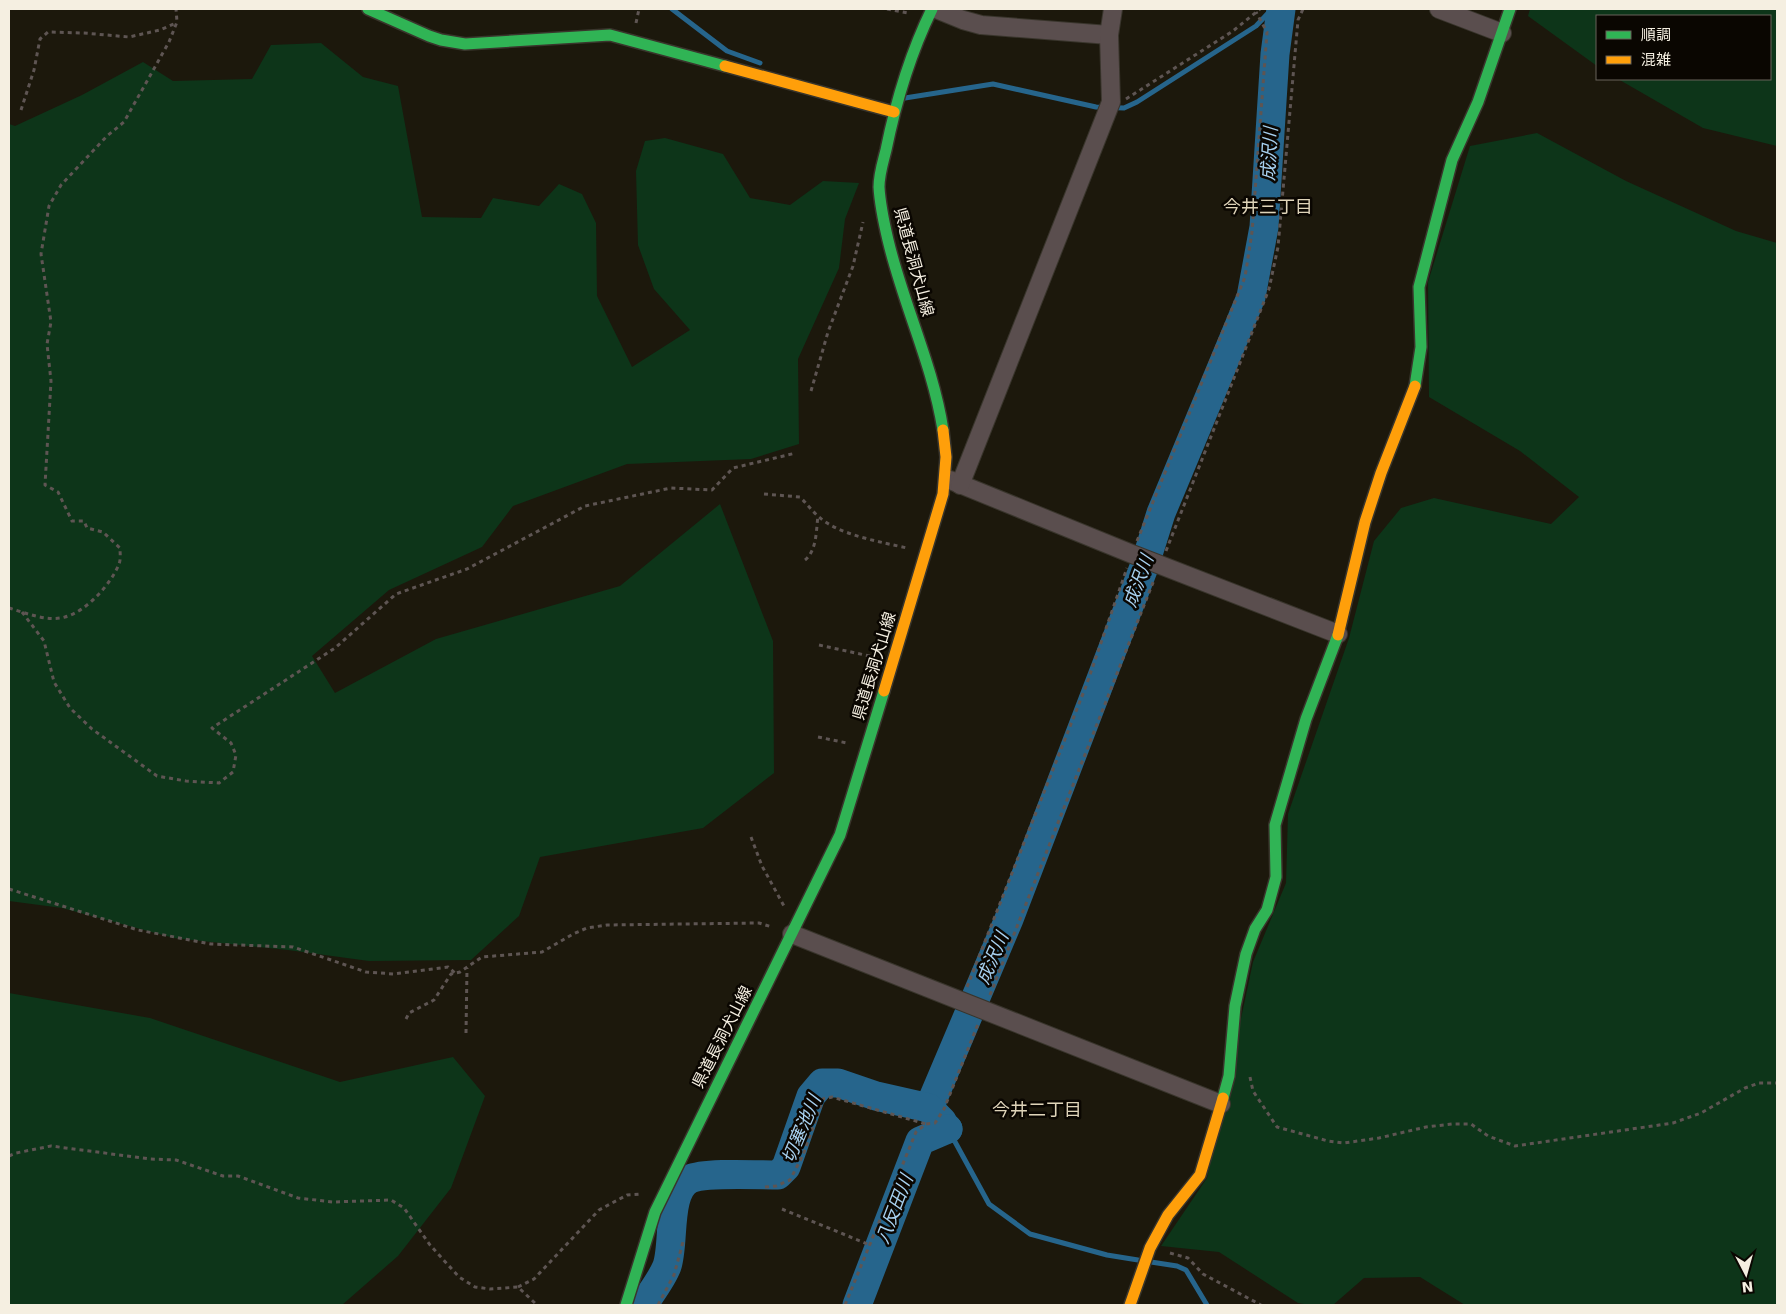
<svg xmlns="http://www.w3.org/2000/svg" width="1786" height="1314" font-family="'DejaVu Sans','Noto Sans JP',sans-serif">
<style>
.green{fill:#0d3519}
.lines{fill:none;stroke-linecap:round;stroke-linejoin:round}
.stream{stroke:#26658c;stroke-width:5}
.river{stroke:#26658c;stroke-width:29}
.street-casing{stroke:#39352c;stroke-width:20}
.fast-casing{stroke:#39352c;stroke-width:14}
.slow-casing{stroke:#39352c;stroke-width:14}
.path{stroke:#5e5553;stroke-width:3;stroke-dasharray:4 4;stroke-linecap:butt}
.street{stroke:#5a4e4e;stroke-width:18}
.fast{stroke:#30b455;stroke-width:11}
.slow{stroke:#ff9f0a;stroke-width:11}
.labels{text-anchor:middle;dominant-baseline:central;stroke-width:5;stroke-linejoin:round;paint-order:stroke}
.street-label{font-size:16px;fill:#f5efe1;stroke:#0a0601}
.water-label{font-size:18px;font-style:italic;fill:#a7d0ef;stroke:#0a0601}
.neighbourhood-label{font-size:18px;fill:#dfd4b9;stroke:#0a0601}
</style>
<rect width="100%" height="100%" fill="#1c180c"/>
<g class="green">
<polygon points="1530,9 1777,9 1777,146 1703,128 1618,79 1770,79 1770,16 1597,16 1597,66 1528,16"/>
<polygon points="321,43 363,77 398,86 422,217 481,218 493,198 539,206 559,184 582,194 596,223 597,296 632,367 690,330 654,289 638,245 636,171 645,141 665,138 723,154 750,198 790,205 823,181 859,183 845,219 839,268 798,359 799,444 751,459 627,464 513,506 482,547 389,590 312,656 335,693 436,639 620,586 720,504 773,641 774,773 703,828 540,857 519,916 471,960 369,961 288,950 174,938 62,908 9,901 9,124 15,126 82,95 143,62 173,81 252,79 271,45"/>
<polygon points="1537,133 1626,181 1736,231 1777,243 1777,1305 1465,1305 1420,1277 1364,1278 1333,1305 1310,1305 1298,1303 1219,1252 1161,1246 1207,1178 1253,962 1286,883 1288,814 1349,638 1374,541 1401,508 1434,498 1551,524 1579,497 1520,451 1429,397 1428,282 1470,146"/>
<polygon points="9,993 150,1018 340,1082 453,1057 485,1096 451,1188 398,1256 342,1305 9,1305"/>
</g>
<g class="lines">
<g class="stream">
<polyline points="672,9 727,51 760,63"/>
<polyline points="905,98 993,84 1096,107 1124,108 1137,102 1256,26 1272,9"/>
<polyline points="948,1129 989,1204 1030,1234 1107,1255 1138,1260"/>
<polyline points="1151,1262 1177,1266 1186,1270 1207,1305"/>
</g>
<g class="river">
<polyline points="948,1129 929,1108 1009,919 1144,567 1161,513 1251,297 1264,227 1275,54 1281,9"/>
<path d="M643,1305C651,1293 662,1279 667,1266C675,1243 666,1191 690,1179C705,1172 758,1175 778,1175L786,1167L811,1096L822,1083H838L876,1096L929,1108L942,1121"/>
<polyline points="857,1305 920,1141 948,1129"/>
</g>
<defs>
<g id="street">
<polyline points="936,9 963,20 981,25 1109,35"/>
<polyline points="1439,9 1502,33"/>
<polyline points="950,480 1132,554 1338,634"/>
<polyline points="960,485 1111,102 1109,35 1113,9"/>
<polyline points="792,934 1221,1104"/>
</g>
<g id="fast">
<polyline points="368,9 429,36 441,40 465,44 610,35 725,66"/>
<path d="M932,9C910,54 896,101 886,150C883,162 879,174 879,187C880,205 884,223 888,240C903,304 933,365 943,430"/>
<polyline points="1415,386 1421,347 1419,287 1452,160 1478,102 1510,9"/>
<polyline points="1223,1098 1229,1076 1235,1006 1246,954 1255,929 1267,910 1276,877 1275,825 1306,719 1338,635"/>
<polyline points="626,1305 655,1212 840,835 884,691"/>
</g>
<g id="slow">
<polyline points="725,66 894,112"/>
<polyline points="1338,635 1365,522 1381,473 1415,386"/>
<polyline points="884,691 943,494 946,457 943,430"/>
<polyline points="1130,1305 1150,1248 1168,1215 1200,1175 1223,1098"/>
</g>
</defs>
<use href="#street" class="street-casing"/>
<use href="#fast" class="fast-casing"/>
<use href="#slow" class="slow-casing"/>
<g class="path">
<polyline points="887,9 908,13"/>
<polyline points="636,23 639,9"/>
<polyline points="1126,99 1233,31 1260,9"/>
<polyline points="21,110 34,70 40,39 48,32 84,33 129,37 160,30 176,23"/>
<polyline points="811,391 828,332 853,266 863,222"/>
<path d="M764,494L800,497C807,504 812,511 819,517C839,535 881,542 907,548"/>
<polyline points="1137,541 1245,277 1252,232 1267,32 1256,12"/>
<polyline points="1166,551 1269,289 1278,247 1298,20 1303,9"/>
<path d="M805,560C817,550 816,531 818,516"/>
<path d="M9,608C26,613 47,622 65,617C87,611 111,584 119,564C121,559 120,553 120,548L103,532L87,528L84,521H72L58,492L45,485L51,381L47,344L51,322L41,254L49,206L61,185L107,136L124,122L169,42L177,22L176,9"/>
<polyline points="22,612 44,641 54,682 70,708 92,729 157,776 186,781 219,783 233,772 236,755 231,743 212,728 335,648 396,594 467,569 585,506 671,488 712,490 733,468 796,453"/>
<polyline points="819,645 874,657"/>
<polyline points="818,737 847,743"/>
<polyline points="751,837 762,866 784,906"/>
<polyline points="9,889 138,930 211,944 293,947 366,972 394,974 448,967 455,973"/>
<polyline points="967,987 1086,686 1127,568"/>
<polyline points="990,995 1154,580"/>
<polyline points="406,1019 409,1013 434,1000 451,974 460,972 482,957 542,952 573,934 587,928 607,925 759,923 772,927"/>
<polyline points="466,1033 467,968"/>
<polyline points="1250,1077 1253,1091 1277,1127 1328,1141 1344,1143 1379,1138 1426,1127 1452,1124 1471,1124 1488,1136 1515,1146 1673,1123 1701,1113 1745,1088 1759,1083 1777,1083"/>
<polyline points="9,1156 16,1153 51,1146 150,1159 176,1160 223,1176 238,1176 298,1198 333,1202 391,1200 404,1208 430,1245 459,1277 475,1287 490,1289 518,1287 537,1305"/>
<polyline points="765,1187 776,1186 790,1180 803,1155 823,1099 832,1097 926,1124"/>
<polyline points="782,1209 870,1245"/>
<polyline points="1170,1253 1188,1258 1203,1274 1261,1305"/>
<polyline points="518,1287 534,1279 599,1210 627,1195 642,1194"/>
<polyline points="658,1305 674,1275 683,1242"/>
<polyline points="845,1305 916,1132 926,1124 935,1123 944,1109 978,1024"/>
</g>
<use href="#street" class="street"/>
<use href="#fast" class="fast"/>
<use href="#slow" class="slow"/>
</g>
<g class="labels">
<g class="street-label">
<text transform="translate(914 262) rotate(75)">県道長洞犬山線</text>
<text transform="translate(874 666) rotate(-73)">県道長洞犬山線</text>
<text transform="translate(722 1037) rotate(-63)">県道長洞犬山線</text>
</g>
<g class="water-label">
<text transform="translate(1269 154) rotate(-87)">成沢川</text>
<text transform="translate(1138 581) rotate(-70)">成沢川</text>
<text transform="translate(992 958) rotate(-67)">成沢川</text>
<text transform="translate(801 1129) rotate(-67)">切塞池川</text>
<text transform="translate(894 1209) rotate(-69)">八反田川</text>
</g>
<g class="neighbourhood-label">
<text x="1268" y="206">今井三丁目</text>
<text x="1037" y="1109">今井二丁目</text>
</g>
</g>
<rect width="1786" height="1314" fill="none" stroke="#f5efe1" stroke-width="20"/>
<rect x="1596" y="15" width="175" height="65" fill="#0a0601" stroke="#68635b"/>
<rect x="1606" y="31" width="25" height="8" fill="#30b455" stroke="#68635b"/>
<text x="1641" y="40" font-size="15" fill="#f5efe1">順調</text>
<rect x="1606" y="56" width="25" height="8" fill="#ff9f0a" stroke="#68635b"/>
<text x="1641" y="65" font-size="15" fill="#f5efe1">混雑</text>
<g transform="translate(1746 1274) rotate(174)" stroke="#0a0601" stroke-width="4" paint-order="stroke">
<path d="M0-4L9 19L0 12L-9 19Z" fill="#f5efe1"/>
<text y="-8" font-size="14" font-weight="bold" text-anchor="middle" fill="#f5efe1">N</text>
</g>
</svg>
